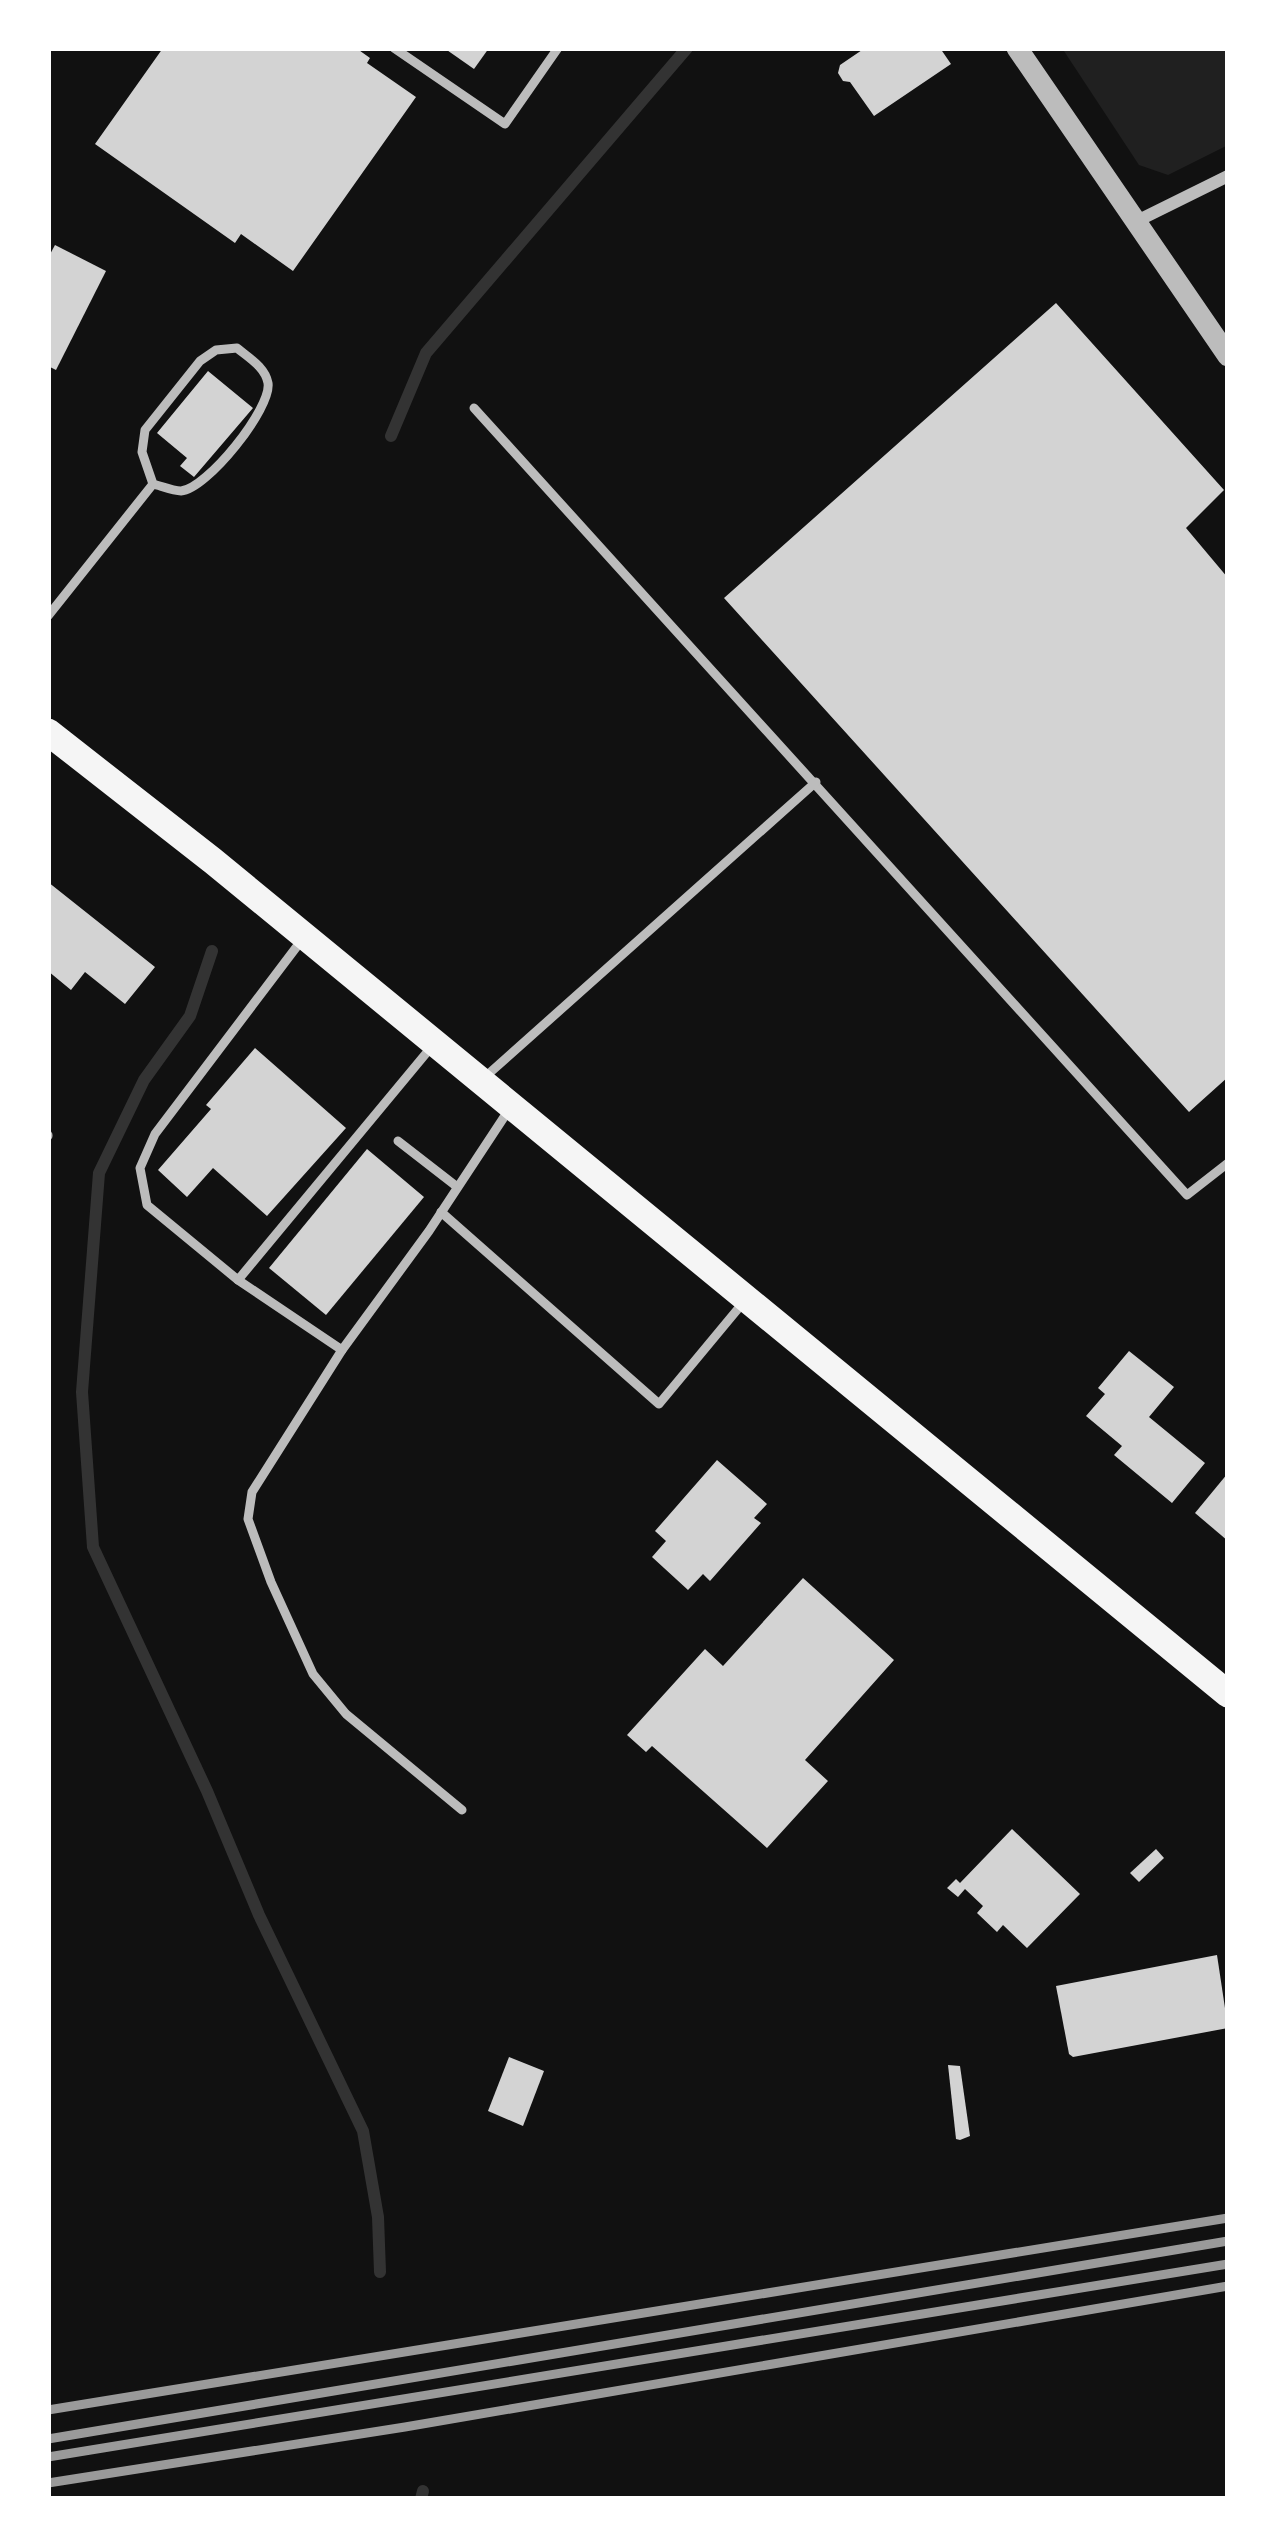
<svg xmlns="http://www.w3.org/2000/svg" width="1276" height="2547" font-family="'Space Grotesk',sans-serif">
<style>
.green{fill:#202020}
.lines{fill:none;stroke-linecap:round;stroke-linejoin:round}
.stream{stroke:#333;stroke-width:12}
.building{fill:#d3d3d3}
.service{stroke:#bcbcbc;stroke-width:9}
.minor{stroke:#bcbcbc;stroke-width:12}
.tertiary{stroke:#bcbcbc;stroke-width:21}
.primary{stroke:#f5f5f5;stroke-width:27}
.rail{stroke:#9a9a9a;stroke-width:9}
</style>
<rect width="100%" height="100%" fill="#111"/>
<polygon class="green" points="1062,48 1228,48 1228,145 1168,175 1139,165"/>
<g class="lines">
<g class="stream">
<polyline points="391,436 426,353 687,48"/>
<polyline points="212,951 190,1016 144,1080 99,1173 82,1392 93,1547 207,1791 259,1915 363,2131 378,2217 380,2272"/>
<polyline points="421,2499 423,2491"/>
</g>
</g>
<g class="building">
<polygon points="163,48 356,48 370,58 367,63 416,97 293,271 241,234 235,243 95,144"/>
<polygon points="444,48 489,48 474,69"/>
<polygon points="865,48 940,48 951,64 874,116 850,82 843,81 838,73 840,65"/>
<polygon points="55,245 106,271 56,370 48,366 48,258"/>
<polygon points="1056,303 1224,490 1186,528 1228,578 1228,1077 1189,1112 724,598"/>
<polygon points="208,371 253,408 194,477 180,466 187,458 157,433"/>
<polygon points="48,882 155,967 125,1004 85,972 71,990 48,971"/>
<polygon points="255,1048 346,1128 267,1216 213,1168 187,1197 158,1170 211,1109 206,1105"/>
<polygon points="367,1149 424,1197 326,1315 269,1268"/>
<polygon points="1129,1351 1174,1387 1149,1417 1205,1463 1172,1503 1114,1455 1122,1446 1086,1416 1105,1394 1098,1388"/>
<polygon points="717,1460 767,1504 754,1518 761,1523 710,1581 703,1574 688,1590 652,1557 666,1541 655,1531"/>
<polygon points="1228,1473 1228,1541 1195,1513"/>
<polygon points="803,1578 894,1660 805,1760 828,1781 767,1848 652,1746 646,1752 627,1735 705,1649 723,1666"/>
<polygon points="1012,1829 1080,1894 1027,1948 1003,1925 997,1932 977,1913 983,1906 965,1889 958,1897 947,1888 956,1879 960,1883"/>
<polygon points="1156,1849 1164,1858 1139,1882 1130,1873"/>
<polygon points="1217,1955 1228,2028 1073,2057 1069,2054 1056,1986"/>
<polygon points="509,2057 544,2071 523,2126 488,2111"/>
<polygon points="948,2065 960,2066 970,2136 960,2140 956,2139"/>
</g>
<g class="lines">
<g class="service">
<polyline points="394,48 505,124 558,48"/>
<path d="M237,348C249,358 265,367 268,383C272,408 207,489 181,491C173,491 161,486 153,484L142,452L145,430L200,361L216,350Z"/>
<polyline points="474,408 1187,1195 1228,1163"/>
<polyline points="48,616 153,484"/>
<polyline points="301,941 155,1134 140,1168 147,1205 238,1280 433,1045"/>
<polyline points="485,1077 816,782"/>
<polyline points="48,1135 48,1136"/>
<polyline points="398,1141 456,1186"/>
<polyline points="441,1212 659,1404 742,1304"/>
<polyline points="238,1280 342,1350 429,1231 510,1108"/>
<polyline points="342,1350 252,1492 248,1519 271,1582 313,1674 346,1714 462,1810"/>
</g>
<polyline class="minor" points="1135,222 1228,176"/>
<polyline class="tertiary" points="1017,48 1228,356"/>
<polyline class="primary" points="48,732 213,861 1228,1694"/>
<g class="rail">
<polyline points="48,2410 1228,2218"/>
<polyline points="48,2439 1228,2241"/>
<polyline points="48,2457 1228,2264"/>
<polyline points="48,2483 405,2427 1228,2286"/>
</g>
</g>
<rect width="1276" height="2547" fill="none" stroke="#ffffff" stroke-width="102"/>
</svg>
